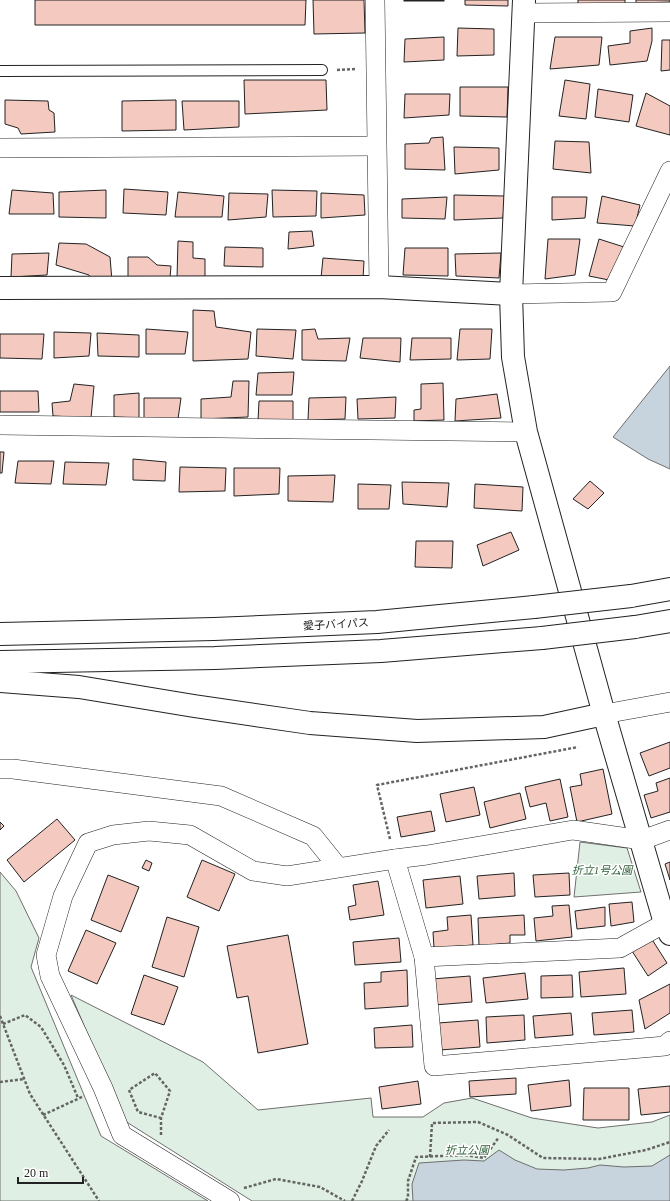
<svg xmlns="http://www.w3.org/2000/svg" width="670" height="1201" font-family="'Times New Roman','Noto Sans JP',serif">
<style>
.green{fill:#e0efe3;stroke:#6f6f6f}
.water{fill:#c7d3dd;stroke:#6f6f6f}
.building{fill:#f3c9c0;stroke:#222}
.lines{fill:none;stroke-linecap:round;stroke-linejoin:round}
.service-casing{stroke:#222;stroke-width:12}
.minor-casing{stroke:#222;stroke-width:20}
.tertiary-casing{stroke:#222;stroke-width:24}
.trunk-casing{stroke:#222;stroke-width:24}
.path{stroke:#646464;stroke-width:2.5;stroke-dasharray:3 2;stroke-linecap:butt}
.service{stroke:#fff;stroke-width:10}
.minor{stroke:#fff;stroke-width:19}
.tertiary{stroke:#fff;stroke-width:22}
.trunk{stroke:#fff;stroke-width:22}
.trunk-bridge-casing{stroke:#222;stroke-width:24;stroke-linecap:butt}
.trunk-bridge{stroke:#fff;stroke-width:22}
.labels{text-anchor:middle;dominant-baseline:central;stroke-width:3;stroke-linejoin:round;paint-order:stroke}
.street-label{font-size:11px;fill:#222;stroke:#fff}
.park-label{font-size:11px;font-style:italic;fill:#2f5e38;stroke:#fff}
</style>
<rect width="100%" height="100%" fill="#fff"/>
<g class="green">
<polygon points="580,842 627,848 641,892 574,897"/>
<polygon points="0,872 16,891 39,938 31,967 101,1136 208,1201 0,1201"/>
<polygon points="71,995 203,1062 258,1110 371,1098 373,1117 423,1117 444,1103 472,1098 532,1118 598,1128 652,1122 670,1115 670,1201 252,1201 125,1121"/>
</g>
<g class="water">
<polygon points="670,366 670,469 648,459 613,437"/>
<polygon points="499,1150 515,1160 537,1169 564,1170 588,1168 600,1165 624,1167 652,1166 670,1155 670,1201 413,1201 412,1184 419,1163 464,1160 484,1161"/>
</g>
<g class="building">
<polygon points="35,0 306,0 305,25 35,25"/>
<polygon points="313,0 364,0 365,33 314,34"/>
<rect x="404" y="0" width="40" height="1"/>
<polygon points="465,0 508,0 508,6 465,5"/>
<polygon points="578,0 625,0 625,5 578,7"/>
<polygon points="636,0 670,0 670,2 636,3"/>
<polygon points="458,28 494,29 494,55 457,56"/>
<polygon points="652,28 652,41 647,61 610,65 608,46 630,43 630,31"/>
<polygon points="444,37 444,60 404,62 405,39"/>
<polygon points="555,37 602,37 599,65 550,69"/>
<polygon points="662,40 670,40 670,70 661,71"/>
<polygon points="244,80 326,80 327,110 245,114"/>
<polygon points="565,80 590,84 586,119 559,116"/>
<polygon points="460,87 508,87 507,117 460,116"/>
<polygon points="598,89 633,95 629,122 595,117"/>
<polygon points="646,93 670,106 670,135 636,126"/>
<polygon points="405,94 450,94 449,115 404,118"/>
<polygon points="5,100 48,101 49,110 54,113 55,132 21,134 18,128 5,124"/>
<polygon points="176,100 176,130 122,131 122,101"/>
<polygon points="182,101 239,101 239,127 184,130"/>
<polygon points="443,137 445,170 405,169 405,144 429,143 431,138"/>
<polygon points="555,141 589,142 591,173 553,169"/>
<polygon points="454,147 499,148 499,170 455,174"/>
<polygon points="124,189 168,192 166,215 123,213"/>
<polygon points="12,190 53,193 54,214 9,214"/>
<polygon points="106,190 106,218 59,217 59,192"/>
<polygon points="272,190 317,191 316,216 273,217"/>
<polygon points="178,192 224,196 222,217 175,217"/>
<polygon points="229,193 268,194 266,217 228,220"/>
<polygon points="321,193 364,195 365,215 321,218"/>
<polygon points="454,195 505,196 503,218 454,220"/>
<polygon points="602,196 640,205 635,226 597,223"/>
<polygon points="447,197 445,219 402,218 402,199"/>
<polygon points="552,197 587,197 585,218 552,220"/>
<polygon points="312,231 314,246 288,249 289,232"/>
<polygon points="548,239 580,239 575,275 545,279"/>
<polygon points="599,239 624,247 609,280 589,276"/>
<polygon points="178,241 193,242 193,258 205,259 205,281 177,279"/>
<polygon points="59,243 86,244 110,257 112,281 93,282 89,275 56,265"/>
<polygon points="225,247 263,248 263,267 224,266"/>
<polygon points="405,248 448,248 448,276 403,275"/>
<polygon points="49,253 47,275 11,277 12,254"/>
<polygon points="501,253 499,278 456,276 455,254"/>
<polygon points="128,257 148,257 157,265 171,266 170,278 128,279"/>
<polygon points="323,258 364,261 363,279 321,278"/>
<polygon points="193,310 214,311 216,327 251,332 248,359 193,361"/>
<polygon points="146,329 188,332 185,354 146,354"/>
<polygon points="257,329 296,330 293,359 256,356"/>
<polygon points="315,329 318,339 350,338 346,361 302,360 302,330"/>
<polygon points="460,329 492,329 490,359 457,360"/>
<polygon points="54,332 91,333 89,356 54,358"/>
<polygon points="97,333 139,335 139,357 98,356"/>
<polygon points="0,334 44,334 42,359 0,358"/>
<polygon points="363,338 401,338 400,362 360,358"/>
<polygon points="412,338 451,338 451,359 410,360"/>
<polygon points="294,372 292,395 256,395 258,373"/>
<polygon points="233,381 249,381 248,417 201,419 201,399 231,397"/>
<polygon points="443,383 444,420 414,421 414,410 421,409 421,384"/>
<polygon points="74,384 94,386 91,418 53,416 52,403 70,401"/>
<polygon points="0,391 38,391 39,412 0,412"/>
<polygon points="139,393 139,418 114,417 114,395"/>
<polygon points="497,394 501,418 455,421 456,399"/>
<polygon points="346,397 345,419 308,420 309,398"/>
<polygon points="396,397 395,418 358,419 357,399"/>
<polygon points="144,398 181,398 178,419 144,420"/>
<polygon points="259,401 293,401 293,420 258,421"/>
<polygon points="0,452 4,452 2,473 0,473"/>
<polygon points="133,459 166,462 165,481 133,480"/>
<polygon points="18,461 54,461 51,484 15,483"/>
<polygon points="65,462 109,463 106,485 63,484"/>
<polygon points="180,467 226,468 225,491 179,492"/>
<polygon points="234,468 280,468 279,494 234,496"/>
<polygon points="335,475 333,502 288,501 288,476"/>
<polygon points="590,481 604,493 588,509 573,499"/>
<polygon points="402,482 449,483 447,507 403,504"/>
<polygon points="358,484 391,485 389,509 358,509"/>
<polygon points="475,484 523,487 522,511 474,508"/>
<polygon points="511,532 519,550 483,566 477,545"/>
<polygon points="416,541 453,541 452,568 415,567"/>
<polygon points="670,742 670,768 649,776 640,753"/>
<polygon points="603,769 612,814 577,822 570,787 582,785 580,774"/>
<polygon points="670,778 670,812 651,818 644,795 658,791 656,783"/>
<polygon points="560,779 568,817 550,821 546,803 530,807 525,787"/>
<polygon points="474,787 480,815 446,822 440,794"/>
<polygon points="520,793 526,819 490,828 484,802"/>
<polygon points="431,811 435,831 401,837 397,817"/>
<polygon points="57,819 75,840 24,882 7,860"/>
<polygon points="0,822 4,826 0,830"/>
<polygon points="146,860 152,863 149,871 142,868"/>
<polygon points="202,860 235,874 219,911 187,897"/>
<polygon points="670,862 670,880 665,864"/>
<polygon points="514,873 515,896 479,899 477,876"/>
<polygon points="569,873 570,895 535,897 533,875"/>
<polygon points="108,875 139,887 121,932 91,920"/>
<polygon points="460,876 463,904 426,908 423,880"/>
<polygon points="378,881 384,915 350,920 348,907 356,905 353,885"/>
<polygon points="632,902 634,922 611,926 609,904"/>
<polygon points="569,905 572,937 536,941 534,918 553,916 552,906"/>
<polygon points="605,907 605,926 577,929 575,911"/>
<polygon points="471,915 473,945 434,948 433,932 448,930 447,917"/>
<polygon points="524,915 525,935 510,935 510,943 479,946 478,918"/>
<polygon points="167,917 199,927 184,977 152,967"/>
<polygon points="86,930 116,943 97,984 68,971"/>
<polygon points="288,935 308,1044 258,1053 248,996 237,998 227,946"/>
<polygon points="399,938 401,962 355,965 353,942"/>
<polygon points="651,938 667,963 648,976 632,951"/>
<polygon points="624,968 626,994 581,997 579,972"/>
<polygon points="407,970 408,1006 365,1009 364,983 381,982 381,972"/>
<polygon points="525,973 528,999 486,1003 483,978"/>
<polygon points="144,975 178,987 164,1025 131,1014"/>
<polygon points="572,975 573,997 541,998 541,976"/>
<polygon points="470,976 472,1002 434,1005 432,979"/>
<polygon points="670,984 670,1013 645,1029 639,1000"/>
<polygon points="632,1010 634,1032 594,1035 592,1013"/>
<polygon points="571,1013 573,1035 535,1038 533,1016"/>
<polygon points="524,1015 525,1040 487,1043 486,1017"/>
<polygon points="478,1020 480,1047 440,1050 438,1023"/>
<polygon points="412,1025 413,1047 375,1048 374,1028"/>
<polygon points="516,1078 516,1094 470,1097 469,1081"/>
<polygon points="569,1080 571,1106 531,1111 528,1085"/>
<polygon points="418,1081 421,1104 382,1109 379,1087"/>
<polygon points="670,1086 670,1112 641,1115 638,1089"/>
<polygon points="584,1088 629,1088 629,1120 583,1120"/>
</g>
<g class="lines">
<defs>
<polyline id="service" points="0,71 322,70"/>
<g id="minor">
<polyline points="375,0 379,287"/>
<polyline points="524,13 670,12"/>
<polyline points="0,148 376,146"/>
<polyline points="511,294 612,292 670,171"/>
<polyline points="0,425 526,432"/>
<polyline points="604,714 670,702"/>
<polyline points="0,769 13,769 221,796 313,836 338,867"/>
<polyline points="395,859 424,957 434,1066 665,1046 670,1041"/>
<polyline points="424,957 620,948 665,923"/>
<polyline points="230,1201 122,1135 103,1088 50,976 46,955 63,896 88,843 113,835 149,831 190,835 253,871 287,876 395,859 427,855 573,830 642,840 670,830"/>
</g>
<g id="tertiary">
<polyline points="524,0 511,294 513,357 526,432 604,714 665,923 670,934"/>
<polyline points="0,288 379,287 511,294"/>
</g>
<g id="trunk">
<polyline points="631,596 670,589"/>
<polyline points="635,627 670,621"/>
<polyline points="0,634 214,629 377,622 534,607"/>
<polyline points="0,662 215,658 381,651 542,638"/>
<polyline points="0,681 79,687 194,706 310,723 417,731 544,727 604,714"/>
</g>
</defs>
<use href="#service" class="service-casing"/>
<use href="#minor" class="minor-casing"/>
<use href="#tertiary" class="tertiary-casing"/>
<use href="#trunk" class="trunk-casing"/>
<g class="path">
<polyline points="337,70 356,69"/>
<polyline points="390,839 377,785 578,747"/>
<polyline points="0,1016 30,1094 99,1201"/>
<polyline points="3,1024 25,1015 41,1027 64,1065 78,1098"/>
<polyline points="0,1082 24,1079"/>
<polyline points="43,1115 84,1096"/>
<polyline points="161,1135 161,1118 170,1091 155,1073 129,1090 138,1112 161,1118"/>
<polyline points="430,1157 432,1123 478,1122 508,1135 543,1158 599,1159 646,1150 670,1142"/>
<polyline points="244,1188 276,1179 320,1187 345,1201"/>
<polyline points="352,1201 362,1181 376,1146 389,1130"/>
<polyline points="406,1201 408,1198 408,1181 416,1157 465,1155 484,1158 499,1137"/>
</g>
<use href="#service" class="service"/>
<use href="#minor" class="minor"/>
<use href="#tertiary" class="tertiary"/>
<use href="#trunk" class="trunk"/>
<defs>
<g id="trunk-bridge">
<polyline points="534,607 631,596"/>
<polyline points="542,638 635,627"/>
</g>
</defs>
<use href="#trunk-bridge" class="trunk-bridge-casing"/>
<use href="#trunk-bridge" class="trunk-bridge"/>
</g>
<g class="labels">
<g class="street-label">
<text transform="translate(336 624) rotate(-3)">愛子バイパス</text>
</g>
<g class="park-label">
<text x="602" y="870">折立1号公園</text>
<text x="467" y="1150">折立公園</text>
</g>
</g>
<path d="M18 1177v6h65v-6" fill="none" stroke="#222222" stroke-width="2"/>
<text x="24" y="1177" font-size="12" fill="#222222" stroke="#ffffff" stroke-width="3" paint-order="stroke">20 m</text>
</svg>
